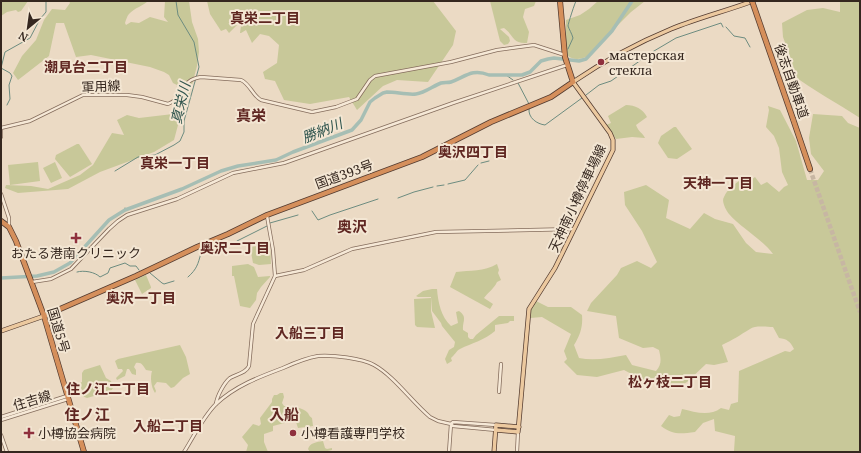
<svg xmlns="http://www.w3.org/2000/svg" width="861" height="453" font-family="'Noto Serif','Noto Sans JP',serif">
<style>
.green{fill:#c8c899}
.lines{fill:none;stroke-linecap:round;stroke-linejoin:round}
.stream{stroke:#6d8c80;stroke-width:1}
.river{stroke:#a6beb4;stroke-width:3.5}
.highway-tunnel{stroke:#c7b6a3;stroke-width:4.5;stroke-dasharray:4.5 2;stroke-linecap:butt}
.minor-casing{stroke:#846c5c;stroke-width:4}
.major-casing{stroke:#533b30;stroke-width:5}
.highway-casing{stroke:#533b30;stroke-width:6}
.minor{stroke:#f6e9d7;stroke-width:2.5}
.major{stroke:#ecc99f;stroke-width:3.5}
.highway{stroke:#d58f5b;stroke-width:4.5}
.highway-bridge-casing{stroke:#533b30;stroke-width:6;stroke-linecap:butt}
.highway-bridge{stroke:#d58f5b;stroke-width:4.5}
.poi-dot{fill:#8f303d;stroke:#f3e6d3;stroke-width:1.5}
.labels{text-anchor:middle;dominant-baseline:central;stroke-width:4;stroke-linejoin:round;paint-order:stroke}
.poi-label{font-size:13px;fill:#35271f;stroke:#f3e6d3;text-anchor:start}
.street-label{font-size:13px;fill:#35271f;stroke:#f3e6d3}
.neighbourhood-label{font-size:14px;font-weight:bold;fill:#5f2621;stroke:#f3e6d3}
.water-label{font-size:14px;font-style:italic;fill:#2f544d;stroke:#f3e6d3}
.quarter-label{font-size:15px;font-weight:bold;fill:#5f2621;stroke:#f3e6d3}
</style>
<rect width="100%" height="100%" fill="#ebdac4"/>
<g class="green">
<polygon points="1,1 28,1 21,11 18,12 16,10 7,12 1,16"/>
<path d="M69,1H148C143,6 134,8 129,14C127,16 126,20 125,23L126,25L131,22L139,23L150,17L168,22L164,17L165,1H189L192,22L198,39L199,52L197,66L189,96L178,125L174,140L154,152L100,172L68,189L18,193L5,188L6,185L31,186L48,189L80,175L93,165L112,133L124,135L117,120L127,115L139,118L173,114L175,110L177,85L173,83L169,75L164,72L150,67L91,55L76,57L64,23H56L49,56L18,80L13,73L22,56L36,40L44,20L52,9L65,10L70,3Z"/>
<polygon points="207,1 433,1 456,31 453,45 428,82 397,80 383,86 357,110 349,97 310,104 284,100 275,81 265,79 263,72 277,63 279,45 269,36 260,34 252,43 246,30 241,33 240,33 241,26 238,24 229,33 226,29 221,31 210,14"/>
<path d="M490,1H536L534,6L525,9L523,17L529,32L527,43C512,44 514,35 504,28L500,29L509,37L510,41L508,44L504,45L500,41Z"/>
<path d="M598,1H645L631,12L586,57C576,61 567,59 562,48L566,38V20L580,15L589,9Z"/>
<path d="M840,1H860V118C837,103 813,90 791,74V59L783,37L782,23L807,10L823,8L840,12Z"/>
<path d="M626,105C635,105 643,109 647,117L636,125C639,133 642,132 645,138L632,137L616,139L606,125L611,123L608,116Z"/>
<path d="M768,106L780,110L796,141L807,180H818L824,171L811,154L809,138L813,114L842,116L848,123L860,128V452H737L734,451L735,436L715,431L714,419L703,423L695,432C680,434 673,435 661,426L669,415L674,417L680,416L682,409C695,412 709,417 721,408L729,410L731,404L738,402L739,371L785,351L790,352L794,349C790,341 787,339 779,338L773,327C767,327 755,325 750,329C740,335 733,340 722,345L728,362L714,365L706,364L687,382L679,387L659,384H648L641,379L624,370L597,377L577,375L564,362L567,359L564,351L571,334L542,317L530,318V310L536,301L548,307H571L582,315C583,327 580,335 574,345L579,358C594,361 610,358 626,355L632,365L656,371C662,364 661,359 659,350L653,347L643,348L619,338L616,316L587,311L591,303L617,275L621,268L637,261L651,268L657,262L642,231L625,205L624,192L646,185L669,200L666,218L690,229L704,213L715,219L733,224L746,243L756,252L773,254C761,238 741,228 729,214C726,210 721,201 724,197C728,187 739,181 747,176L751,180L755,177L761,185L767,182L779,192L784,187L788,185L782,172L779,148L774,136L766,127L769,110Z"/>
<polygon points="674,127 676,127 692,149 677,159 668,158 658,143 661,136"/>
<polygon points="77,144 79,144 92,164 70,177 55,159 56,155"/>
<polygon points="38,162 40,181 10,185 8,165"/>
<polygon points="55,162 62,178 51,183 43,168"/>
<polygon points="267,245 270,246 271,264 259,265 253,263 250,247"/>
<polygon points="248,264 254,267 258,277 270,276 270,277 261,287 257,293 256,300 250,308 240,306 234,276 232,276 232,266"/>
<path d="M497,264L499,270L498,273L501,280L497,282C494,289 488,292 484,298L493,304L490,309L450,287L456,272C470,270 484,272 497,264Z"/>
<polygon points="146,275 151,287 151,288 142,294 135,280"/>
<path d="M432,289H437C438,302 441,317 451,326L458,323L456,312L459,311C468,317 462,322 463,330L468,333V337L470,339H473L476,335L499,316H514V321H510L508,323L495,325V331C485,340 472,343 460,349C456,351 455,355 451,358L452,361L447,364L445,359L449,350L454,347L455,342L442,326L441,323L432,311L431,297H418L416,296L423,291Z"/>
<polygon points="431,298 431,311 435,328 417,327 415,325 414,299"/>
<path d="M180,345L186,357L190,374L183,378L174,387L171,388L166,383L157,382L154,386L156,391L155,393C151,387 150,377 152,371L146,370C143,366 142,362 136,363L134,367L136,370V375L132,374L129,369H127L125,376L117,380L116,378L123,371L122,369H118L115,361L118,359Z"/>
<polygon points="100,365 106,378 111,381 113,388 111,391 87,398 82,396 83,392 80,386 76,385 82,382 82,373 84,370"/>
<path d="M280,393H283L284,397L282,403L284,406C291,406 303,407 308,413C309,415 310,417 312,418L313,426L298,428L296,422L292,421L273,426V431L264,434V442L268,452H246L248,445L242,437L253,424L259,426L261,424L260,418L272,402V399L274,395H277Z"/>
<path d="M323,441L325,448L327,449L332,448V450L323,452H310L308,449C310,443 316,442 323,441Z"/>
</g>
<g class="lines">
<g class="stream">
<polyline points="726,27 734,36 745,38 750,47"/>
<path d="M568,49L573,38C572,34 569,29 568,26C568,24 575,2 576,1"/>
<polyline points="562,58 563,60"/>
<polyline points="506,75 513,80"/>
<polyline points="518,83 529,104"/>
<polyline points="586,95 599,85 611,81 654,51 676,38 721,23 723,27"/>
<polyline points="7,105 10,99 9,85 12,76 10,73 1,68 5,52 30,38 40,19 46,12 46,1"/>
<path d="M529,109C528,118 537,124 545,125L582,98"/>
<polyline points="481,163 489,161"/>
<polyline points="115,171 138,157 155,155 174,145 180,141 184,132 184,121 199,67 194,42 178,15 176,1"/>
<polyline points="448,184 465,180 478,165"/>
<polyline points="437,186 444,185"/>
<polyline points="398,198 414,192 433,187"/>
<polyline points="125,208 125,210"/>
<polyline points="312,211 318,220 330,215 378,199"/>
<polyline points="270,223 298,215"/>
<polyline points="237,241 267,226"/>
<polyline points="210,250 233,243"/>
<path d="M77,272C84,270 95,272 100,277L108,273L110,268L125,263L130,266H136L139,270"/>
<polyline points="150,273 162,283 164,284 174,281"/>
<path d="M188,277C197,269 198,264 201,253L205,250"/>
</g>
<path class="river" d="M1,278L37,276L54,272L70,263L109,220L125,210L182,189L221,171L238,166L276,160L293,152L352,130L361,120L370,102L375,98L383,93L387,92C396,92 407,95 416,94C425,93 433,86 441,83C444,82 448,83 451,82C465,77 472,68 489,75H522L530,72L541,61L548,59L554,58L579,61L586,59L612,31L632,1"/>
<polyline class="highway-tunnel" points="810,169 860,312"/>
<defs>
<g id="minor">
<path d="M1,137V128L30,121L83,95H127L142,97L168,104C186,97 179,80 201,77L241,80C250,84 253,96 261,100L312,112L336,107L357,99L370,80L375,76L451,62L497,50L534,45L565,55"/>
<polyline points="1,194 9,218 9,227"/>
<polyline points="275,276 304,270 352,249 436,232 574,229"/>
<polyline points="32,282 51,279 71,269 109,229 118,221 127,215 177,199 233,173 284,163 453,103 567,65"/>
<polyline points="499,392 501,364"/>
<path d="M216,404C217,396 224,383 230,378C237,374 246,373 249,366L253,324L275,276L273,250L267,216"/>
<polyline points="1,417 67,396"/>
<polyline points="1,420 68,399"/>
<polyline points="496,430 453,426 451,424 453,422 496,425"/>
<polyline points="1,435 7,452"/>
<path d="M184,452C194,436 203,417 216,404C235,386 259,377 283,368C294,363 306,358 318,356C333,355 361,358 374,365C394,376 412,402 430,417L438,421L451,424L449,452"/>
<polyline points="517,452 518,432"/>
</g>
<g id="major">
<polyline points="1,331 44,316"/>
<path d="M496,430L518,432L529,309L555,268L613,150V140L610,133L573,82C604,61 637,43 671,29C698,18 726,11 753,1"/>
<polyline points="494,452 496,425 519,427"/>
</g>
<g id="highway">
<polyline points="793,119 810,169"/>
<polyline points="1,221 9,227 16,241 44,316 84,452"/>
<polyline points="44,316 136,276 197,247 228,234 267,215 422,157 491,122 551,97 573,82 565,57 560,1"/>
</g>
</defs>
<use href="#minor" class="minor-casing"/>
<use href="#major" class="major-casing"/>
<use href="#highway" class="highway-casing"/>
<use href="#minor" class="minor"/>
<use href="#major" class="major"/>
<use href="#highway" class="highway"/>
<defs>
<polyline id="highway-bridge" points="752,1 793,119"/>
</defs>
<use href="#highway-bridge" class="highway-bridge-casing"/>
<use href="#highway-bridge" class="highway-bridge"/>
</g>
<g class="poi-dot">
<circle cx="601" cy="62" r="4"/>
<path d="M74 232h4v4h4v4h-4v4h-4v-4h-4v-4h4z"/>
<path d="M27 427h4v4h4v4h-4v4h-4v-4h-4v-4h4z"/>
<circle cx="293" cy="433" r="4"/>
</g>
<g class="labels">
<g class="poi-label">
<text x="609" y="55">мастерская<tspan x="609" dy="15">стекла</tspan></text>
<text x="76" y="253" text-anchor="middle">おたる港南クリニック</text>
<text x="38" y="433">小樽協会病院</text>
<text x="301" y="433">小樽看護専門学校</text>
</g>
<g class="street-label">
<text transform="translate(792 81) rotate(71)">後志自動車道</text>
<text transform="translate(101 86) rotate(-3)">軍用線</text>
<text transform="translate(344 174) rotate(-20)">国道393号</text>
<text transform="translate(577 198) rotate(-65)">天神南小樽停車場線</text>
<text transform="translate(59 330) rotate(73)">国道5号</text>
<text transform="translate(32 400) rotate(-17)">住吉線</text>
</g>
<g class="neighbourhood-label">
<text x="265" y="17">真栄二丁目</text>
<text x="86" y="66">潮見台二丁目</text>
<text x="473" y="151">奥沢四丁目</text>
<text x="175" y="162">真栄一丁目</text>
<text x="718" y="182">天神一丁目</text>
<text x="235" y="247">奥沢二丁目</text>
<text x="141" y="297">奥沢一丁目</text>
<text x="310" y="332">入船三丁目</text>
<text x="670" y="381">松ヶ枝二丁目</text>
<text x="108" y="388">住ノ江二丁目</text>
<text x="168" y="425">入船二丁目</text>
</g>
<g class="water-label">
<text transform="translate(180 103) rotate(-77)">真栄川</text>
<text transform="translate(322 130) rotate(-22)">勝納川</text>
</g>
<g class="quarter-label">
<text x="251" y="115">真栄</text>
<text x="352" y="226">奥沢</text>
<text x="87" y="414">住ノ江</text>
<text x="284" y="414">入船</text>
</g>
</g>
<rect width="861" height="453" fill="none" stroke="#35271f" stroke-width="4"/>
<g transform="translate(28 28) rotate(209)" stroke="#f3e6d3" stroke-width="3" paint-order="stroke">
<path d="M0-3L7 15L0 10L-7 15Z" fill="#35271f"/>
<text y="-6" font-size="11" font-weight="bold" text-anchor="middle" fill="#35271f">N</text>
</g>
</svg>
